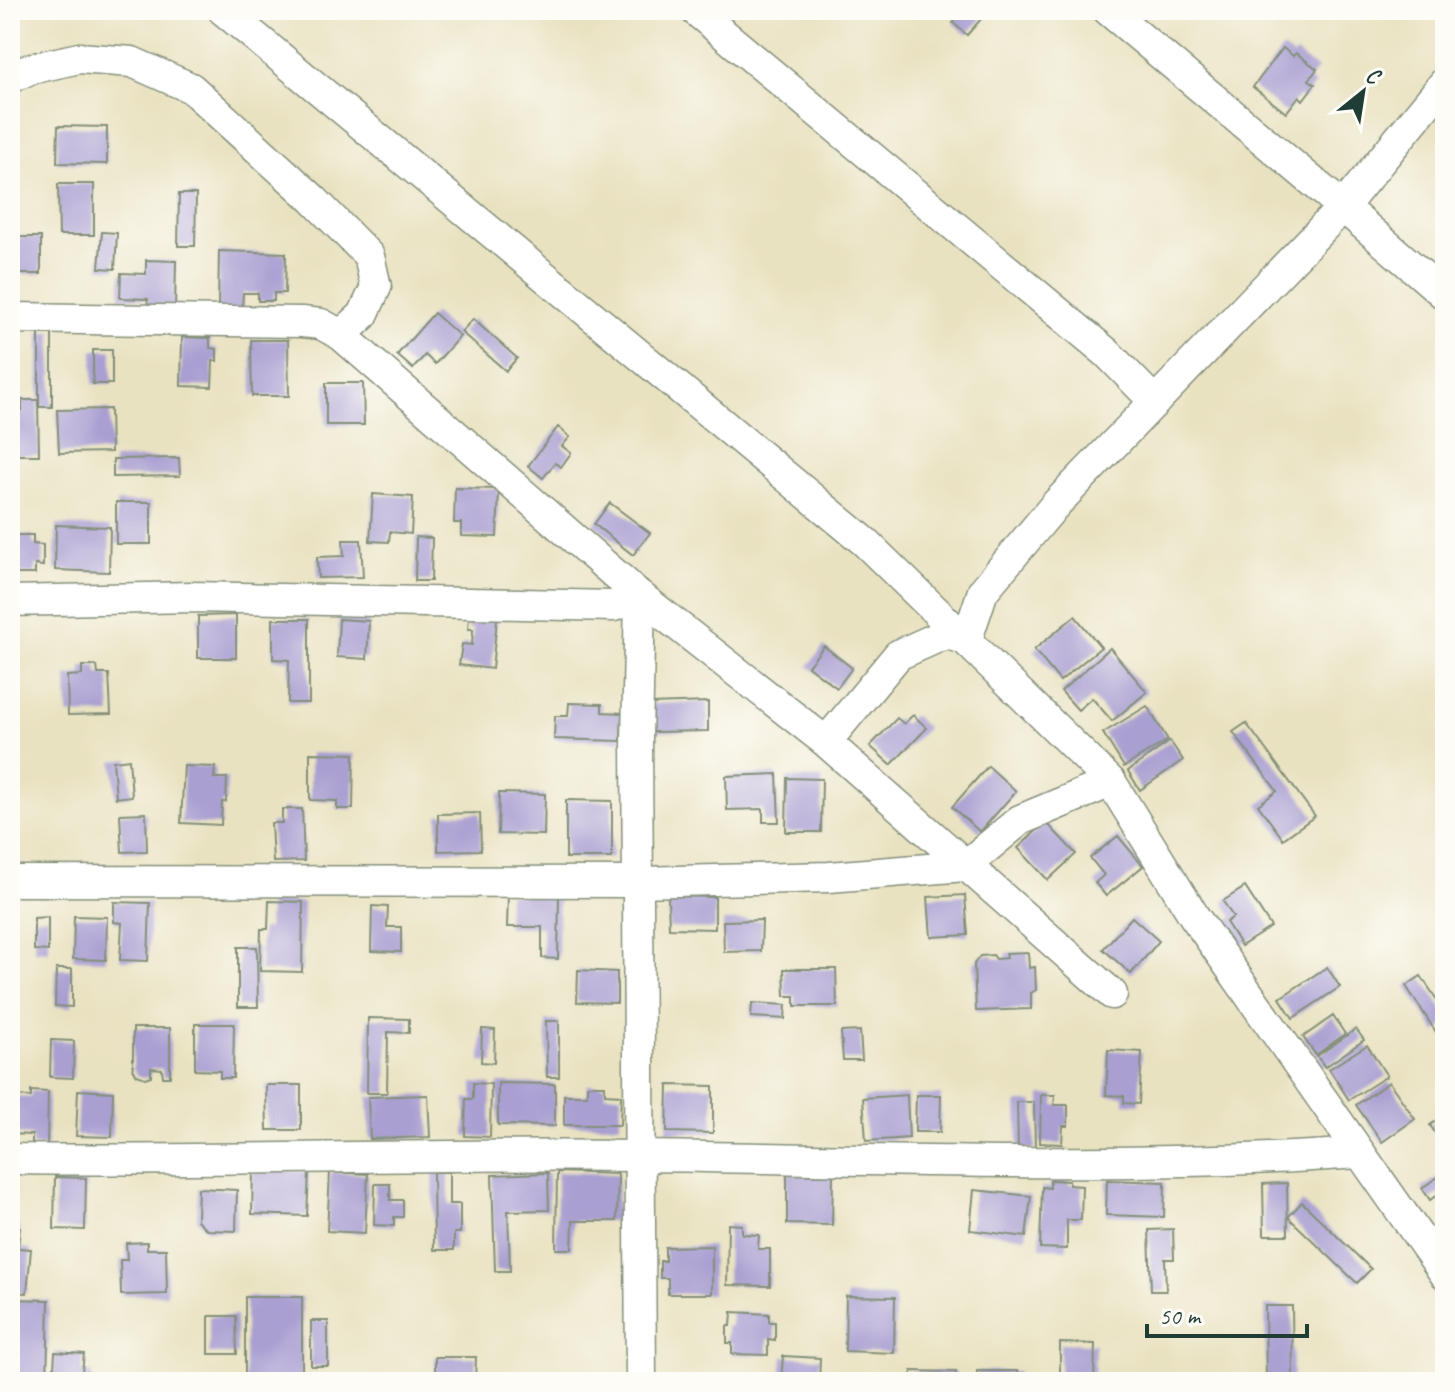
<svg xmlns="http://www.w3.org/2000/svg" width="1455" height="1392" font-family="Caveat,sans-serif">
<rect width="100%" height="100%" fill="#fdfcf7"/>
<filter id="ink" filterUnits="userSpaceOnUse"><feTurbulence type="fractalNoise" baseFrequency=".0125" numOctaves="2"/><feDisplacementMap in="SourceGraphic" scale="16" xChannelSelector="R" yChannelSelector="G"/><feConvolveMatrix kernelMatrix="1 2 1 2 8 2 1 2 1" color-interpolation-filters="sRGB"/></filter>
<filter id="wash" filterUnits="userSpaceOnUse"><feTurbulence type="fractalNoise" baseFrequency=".006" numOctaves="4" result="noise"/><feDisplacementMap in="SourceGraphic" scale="32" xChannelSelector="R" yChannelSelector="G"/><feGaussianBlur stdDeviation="1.8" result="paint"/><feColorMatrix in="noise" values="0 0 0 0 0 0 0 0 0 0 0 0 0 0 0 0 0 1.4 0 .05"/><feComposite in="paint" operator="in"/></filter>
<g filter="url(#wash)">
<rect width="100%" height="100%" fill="#e9e2c1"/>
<g id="blocks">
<g fill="#a99fd1">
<path d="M964 10H989L967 35 953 23Z"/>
<path d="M1283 48 1293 56 1296 53 1317 69 1309 80 1315 84 1303 100 1299 96 1286 113 1253 87Z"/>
<path d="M58 126 107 127V164L57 163Z"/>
<path d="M58 184H94V235H59Z"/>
<path d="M179 194H196L195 246H178Z"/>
<path d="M102 232 117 233 115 269 99 268Z"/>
<rect x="10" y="237" width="31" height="37"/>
<path d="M219 251 286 253 285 293H274V301H258V293H243L242 311 218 310Z"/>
<path d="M146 260 176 261 175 308 147 307 148 299 120 298 121 273 146 274Z"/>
<path d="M434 313 460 336 435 364 425 355 413 369 397 355Z"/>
<path d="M473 319 517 358 506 371 461 332Z"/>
<rect x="39" y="332" width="13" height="75"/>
<path d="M182 337 210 338V348L217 349V361H213L212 387 181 386Z"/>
<path d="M251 340H288L289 396H252Z"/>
<rect x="93" y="350" width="19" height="34"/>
<path d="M326 383H363L364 425H326Z"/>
<path d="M22 400H38L39 455H10V410H22Z"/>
<path d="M110 409 111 452 59 453 57 410Z"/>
<path d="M558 427 570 437 562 446 571 453 561 467 555 463 543 478 528 466Z"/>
<path d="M179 458 180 476 113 477V459Z"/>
<path d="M455 488 499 489 497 537 461 536V523H454Z"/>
<path d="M373 494 413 497 411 534 390 532 389 542 370 541Z"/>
<rect x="116" y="502" width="35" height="42"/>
<path d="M610 503 650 533 633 555 594 524Z"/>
<path d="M56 525 110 527 109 572 55 570Z"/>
<path d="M10 535H33V544L43 545V566L35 565V574H10Z"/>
<path d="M416 537 432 538 431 581H415Z"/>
<path d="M343 540H361L363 577 318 578 317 557 344 556Z"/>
<path d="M236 615V658H198V616Z"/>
<path d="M469 616 497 619 492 669 459 665 462 644 472 645 473 629H468Z"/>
<path d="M1075 616 1101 647 1060 681 1034 650Z"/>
<path d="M273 619H309V703H288L289 660 273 659Z"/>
<path d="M339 619 369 621 367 659 337 657Z"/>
<path d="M824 646 852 668 837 688 808 666Z"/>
<path d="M1110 648 1147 692 1112 721 1092 698 1078 710 1061 691Z"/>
<path d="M82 666H97L98 674H109L111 714 68 715 67 676 82 675Z"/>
<path d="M708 702V731L651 732 650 704Z"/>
<path d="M569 703 602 704V712L622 713 621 741 554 739 555 716H568Z"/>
<path d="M1147 706 1168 740 1124 767 1103 733Z"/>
<path d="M913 715 927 728 891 765 870 746 897 718 904 724Z"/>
<path d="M1246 723 1315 816 1283 839 1258 805 1277 791 1233 732Z"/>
<path d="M1170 741 1183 760 1140 790 1128 771Z"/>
<path d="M310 753 354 754 353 809H337V801L310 800Z"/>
<path d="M129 759 132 796 116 798 113 761Z"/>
<path d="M184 766 215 767 214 778H227L226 802H222L221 825 181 823Z"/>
<path d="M988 766 1016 791 980 832 952 807Z"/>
<path d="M777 774 779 822H763V809L727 810 726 776Z"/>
<path d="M787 778 822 779 821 832H786Z"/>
<path d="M499 793 545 794 544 835 498 834Z"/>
<path d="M566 800 612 801V858H566Z"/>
<path d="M282 809H302L304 861 273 862 271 823H282Z"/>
<path d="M146 813 147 851 122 852 120 814Z"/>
<path d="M480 813 481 850 438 851V814Z"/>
<path d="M1046 822 1076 854 1048 880 1018 848Z"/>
<path d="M1118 836 1143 866 1106 896 1095 883 1104 875 1090 858Z"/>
<path d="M1245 887 1271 927 1241 946 1226 922 1233 917 1223 901Z"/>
<path d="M508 894 559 895 558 959 542 958V927H507Z"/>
<path d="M965 895 968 935 931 937 928 897Z"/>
<path d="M668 896 715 897V929L669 928Z"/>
<path d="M269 901 303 902 302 972 260 971 261 929H268Z"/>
<path d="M114 902 150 903 148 961 120 960 122 923 114 922Z"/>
<path d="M372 906 388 907 387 927H401V952L371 951Z"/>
<path d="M74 916 107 917 106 960 73 959Z"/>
<path d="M48 917V951L34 950V918Z"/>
<path d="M1132 917 1159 941 1131 974 1103 949Z"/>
<path d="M762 920 761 951 724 952 723 921Z"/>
<path d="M238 947H257L258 1007H238Z"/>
<path d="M1028 952 1029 968 1035 967 1036 990 1031 993V1009L976 1011 974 964 980 956 993 955 996 959 1007 958 1006 953Z"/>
<path d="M1327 967 1340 987 1293 1018 1280 998Z"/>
<path d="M56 969H72V1007L55 1006Z"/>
<path d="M784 969H836L837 1006H795V996H785Z"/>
<path d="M578 970 617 972V1003L577 1002Z"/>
<path d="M1421 976 1445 1012V1026L1436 1032 1406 986Z"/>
<path d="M752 1003 786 1005 785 1019 751 1017Z"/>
<path d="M1333 1016 1345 1034 1316 1055 1303 1037Z"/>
<path d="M368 1018 409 1019V1033L388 1032 387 1093H367Z"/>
<path d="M546 1021H559V1077H547Z"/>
<path d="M195 1024H234L233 1078H220V1071L195 1070Z"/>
<path d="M133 1028H170V1077H163L162 1069 151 1068V1076L145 1078 137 1075 133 1069Z"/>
<path d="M482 1029 495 1030 494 1063 481 1062Z"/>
<path d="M1356 1029 1364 1040 1325 1067 1317 1056Z"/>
<path d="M860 1031 862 1060H843L841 1032Z"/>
<path d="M51 1040 74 1041 73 1078 50 1077Z"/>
<path d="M1367 1045 1387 1076 1349 1100 1329 1069Z"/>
<path d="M1108 1050 1142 1052 1139 1104 1124 1103V1096L1106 1095Z"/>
<path d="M1389 1082 1415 1119 1382 1142 1356 1105Z"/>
<path d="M473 1083 491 1084 490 1137 465 1136 466 1099H473Z"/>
<path d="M498 1083 555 1084V1126L498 1125Z"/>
<path d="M266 1085H301V1130H267Z"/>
<path d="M587 1085H605V1094L621 1095 620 1125H564V1095H587Z"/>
<path d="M668 1085 713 1086V1133L667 1132Z"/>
<path d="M78 1090 113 1092 112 1137 76 1136Z"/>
<path d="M31 1091 48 1092 47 1146H32V1135L10 1134V1096L31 1097Z"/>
<path d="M428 1095 430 1137 370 1139 368 1097Z"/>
<path d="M907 1095 909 1138 866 1141 863 1098Z"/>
<path d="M916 1095H941L940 1132H915Z"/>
<path d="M1041 1095H1055L1054 1105H1068V1126H1063L1062 1144 1040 1143Z"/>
<path d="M1017 1102H1034L1035 1149 1018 1150Z"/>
<path d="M1445 1115V1148L1430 1125Z"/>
<path d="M253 1170 309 1172 307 1216 252 1214Z"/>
<path d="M330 1172 368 1174 365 1233 327 1231Z"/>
<path d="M433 1172H449V1204H460V1233H454V1250H434Z"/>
<path d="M557 1172 618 1174 617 1221H573L572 1249H556Z"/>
<path d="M1445 1172V1189L1430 1200 1422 1188Z"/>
<path d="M548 1173 549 1210 508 1211 510 1271H495L492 1175Z"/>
<path d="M787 1174 833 1175 832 1225 787 1224Z"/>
<path d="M55 1177 86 1178 85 1230 54 1229Z"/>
<path d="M1050 1180 1069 1181V1185L1082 1186 1081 1220H1067V1249L1040 1248 1042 1187 1050 1188Z"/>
<path d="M1107 1180 1165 1182 1164 1217 1106 1215Z"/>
<path d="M1287 1183 1288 1235H1264L1263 1184Z"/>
<path d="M375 1184H390V1200H403V1217H394V1226L374 1225Z"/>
<path d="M198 1188 237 1190 236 1231 207 1230 197 1220Z"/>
<path d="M974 1190 1031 1196 1026 1237 970 1230Z"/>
<path d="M1302 1202 1371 1269 1357 1283 1288 1217Z"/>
<path d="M728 1224 742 1225V1234L759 1235 758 1249H770V1286L727 1285Z"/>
<path d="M10 1227H20L18 1248 31 1249 27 1293 10 1292Z"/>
<path d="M1173 1229 1174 1259H1165L1166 1291H1151L1149 1230Z"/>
<path d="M147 1242V1249H166L167 1294 121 1295 120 1260H127L126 1243Z"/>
<path d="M712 1246V1294H668V1278H660V1261H665V1247Z"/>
<path d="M846 1296 895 1297 894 1353 845 1351Z"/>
<rect x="245" y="1297" width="57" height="85"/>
<path d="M10 1299 49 1300 47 1382H10Z"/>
<path d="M1265 1306H1292L1293 1380H1266Z"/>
<path d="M732 1312 769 1314V1322H775V1340L768 1339V1355L732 1354V1343H727V1326H731Z"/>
<path d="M209 1316H236L237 1354H209Z"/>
<rect x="311" y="1321" width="17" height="45"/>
<path d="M1060 1343 1095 1344 1094 1382H1060Z"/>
<path d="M55 1352 84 1354 82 1372 92 1373V1382H53Z"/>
<path d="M783 1356 820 1358 819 1382H781Z"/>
<path d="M435 1357H476L475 1382H435Z"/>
<path d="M912 1371 956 1372V1382H912Z"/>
<rect x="977" y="1371" width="41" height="11"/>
<path d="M500 1378 534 1379V1382H500Z"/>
<rect x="1160" y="1379" width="23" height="3"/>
</g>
</g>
</g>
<g filter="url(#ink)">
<use href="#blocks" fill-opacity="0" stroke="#84907a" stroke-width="2"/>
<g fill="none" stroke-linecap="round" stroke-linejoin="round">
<g stroke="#84907a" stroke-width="33">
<g id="minor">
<path d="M223 10 865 542 1111 782 1194 916 1445 1274"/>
<path d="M695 10 1107 353 1155 402"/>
<path d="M1108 10 1343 207 1445 295"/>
<path d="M10 78 30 69 79 58 132 62 191 88 313 199 369 256 376 287 363 315 341 335"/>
<path d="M10 318 302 322 321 324 341 335 640 596 826 742 1112 994"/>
<path d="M640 596 637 739 641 1382"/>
<path d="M10 601 192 597 614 606 640 596"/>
<path d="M967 639 983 591 1056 504 1343 207 1445 82"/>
<path d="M826 742 898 655 945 634 967 639"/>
<path d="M10 881 639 882 829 877 965 866 1020 820 1111 782"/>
<path d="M10 1159C220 1162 431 1153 641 1156 881 1159 1121 1170 1360 1153"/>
</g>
</g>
<use href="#minor" stroke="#fff" stroke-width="30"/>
</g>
</g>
<rect width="1455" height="1392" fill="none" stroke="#fdfcf7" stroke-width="40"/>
<g transform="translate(1363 92) rotate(30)" stroke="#fdfcf7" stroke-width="6" paint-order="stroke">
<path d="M0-6L14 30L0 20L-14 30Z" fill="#1f3d34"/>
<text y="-12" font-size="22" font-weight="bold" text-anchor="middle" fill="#1f3d34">С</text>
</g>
<path d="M1147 1324v12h160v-12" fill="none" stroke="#1f3d34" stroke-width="4"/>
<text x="1159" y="1324" font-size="24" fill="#1f3d34" stroke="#fdfcf7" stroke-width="6" paint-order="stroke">50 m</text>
</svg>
